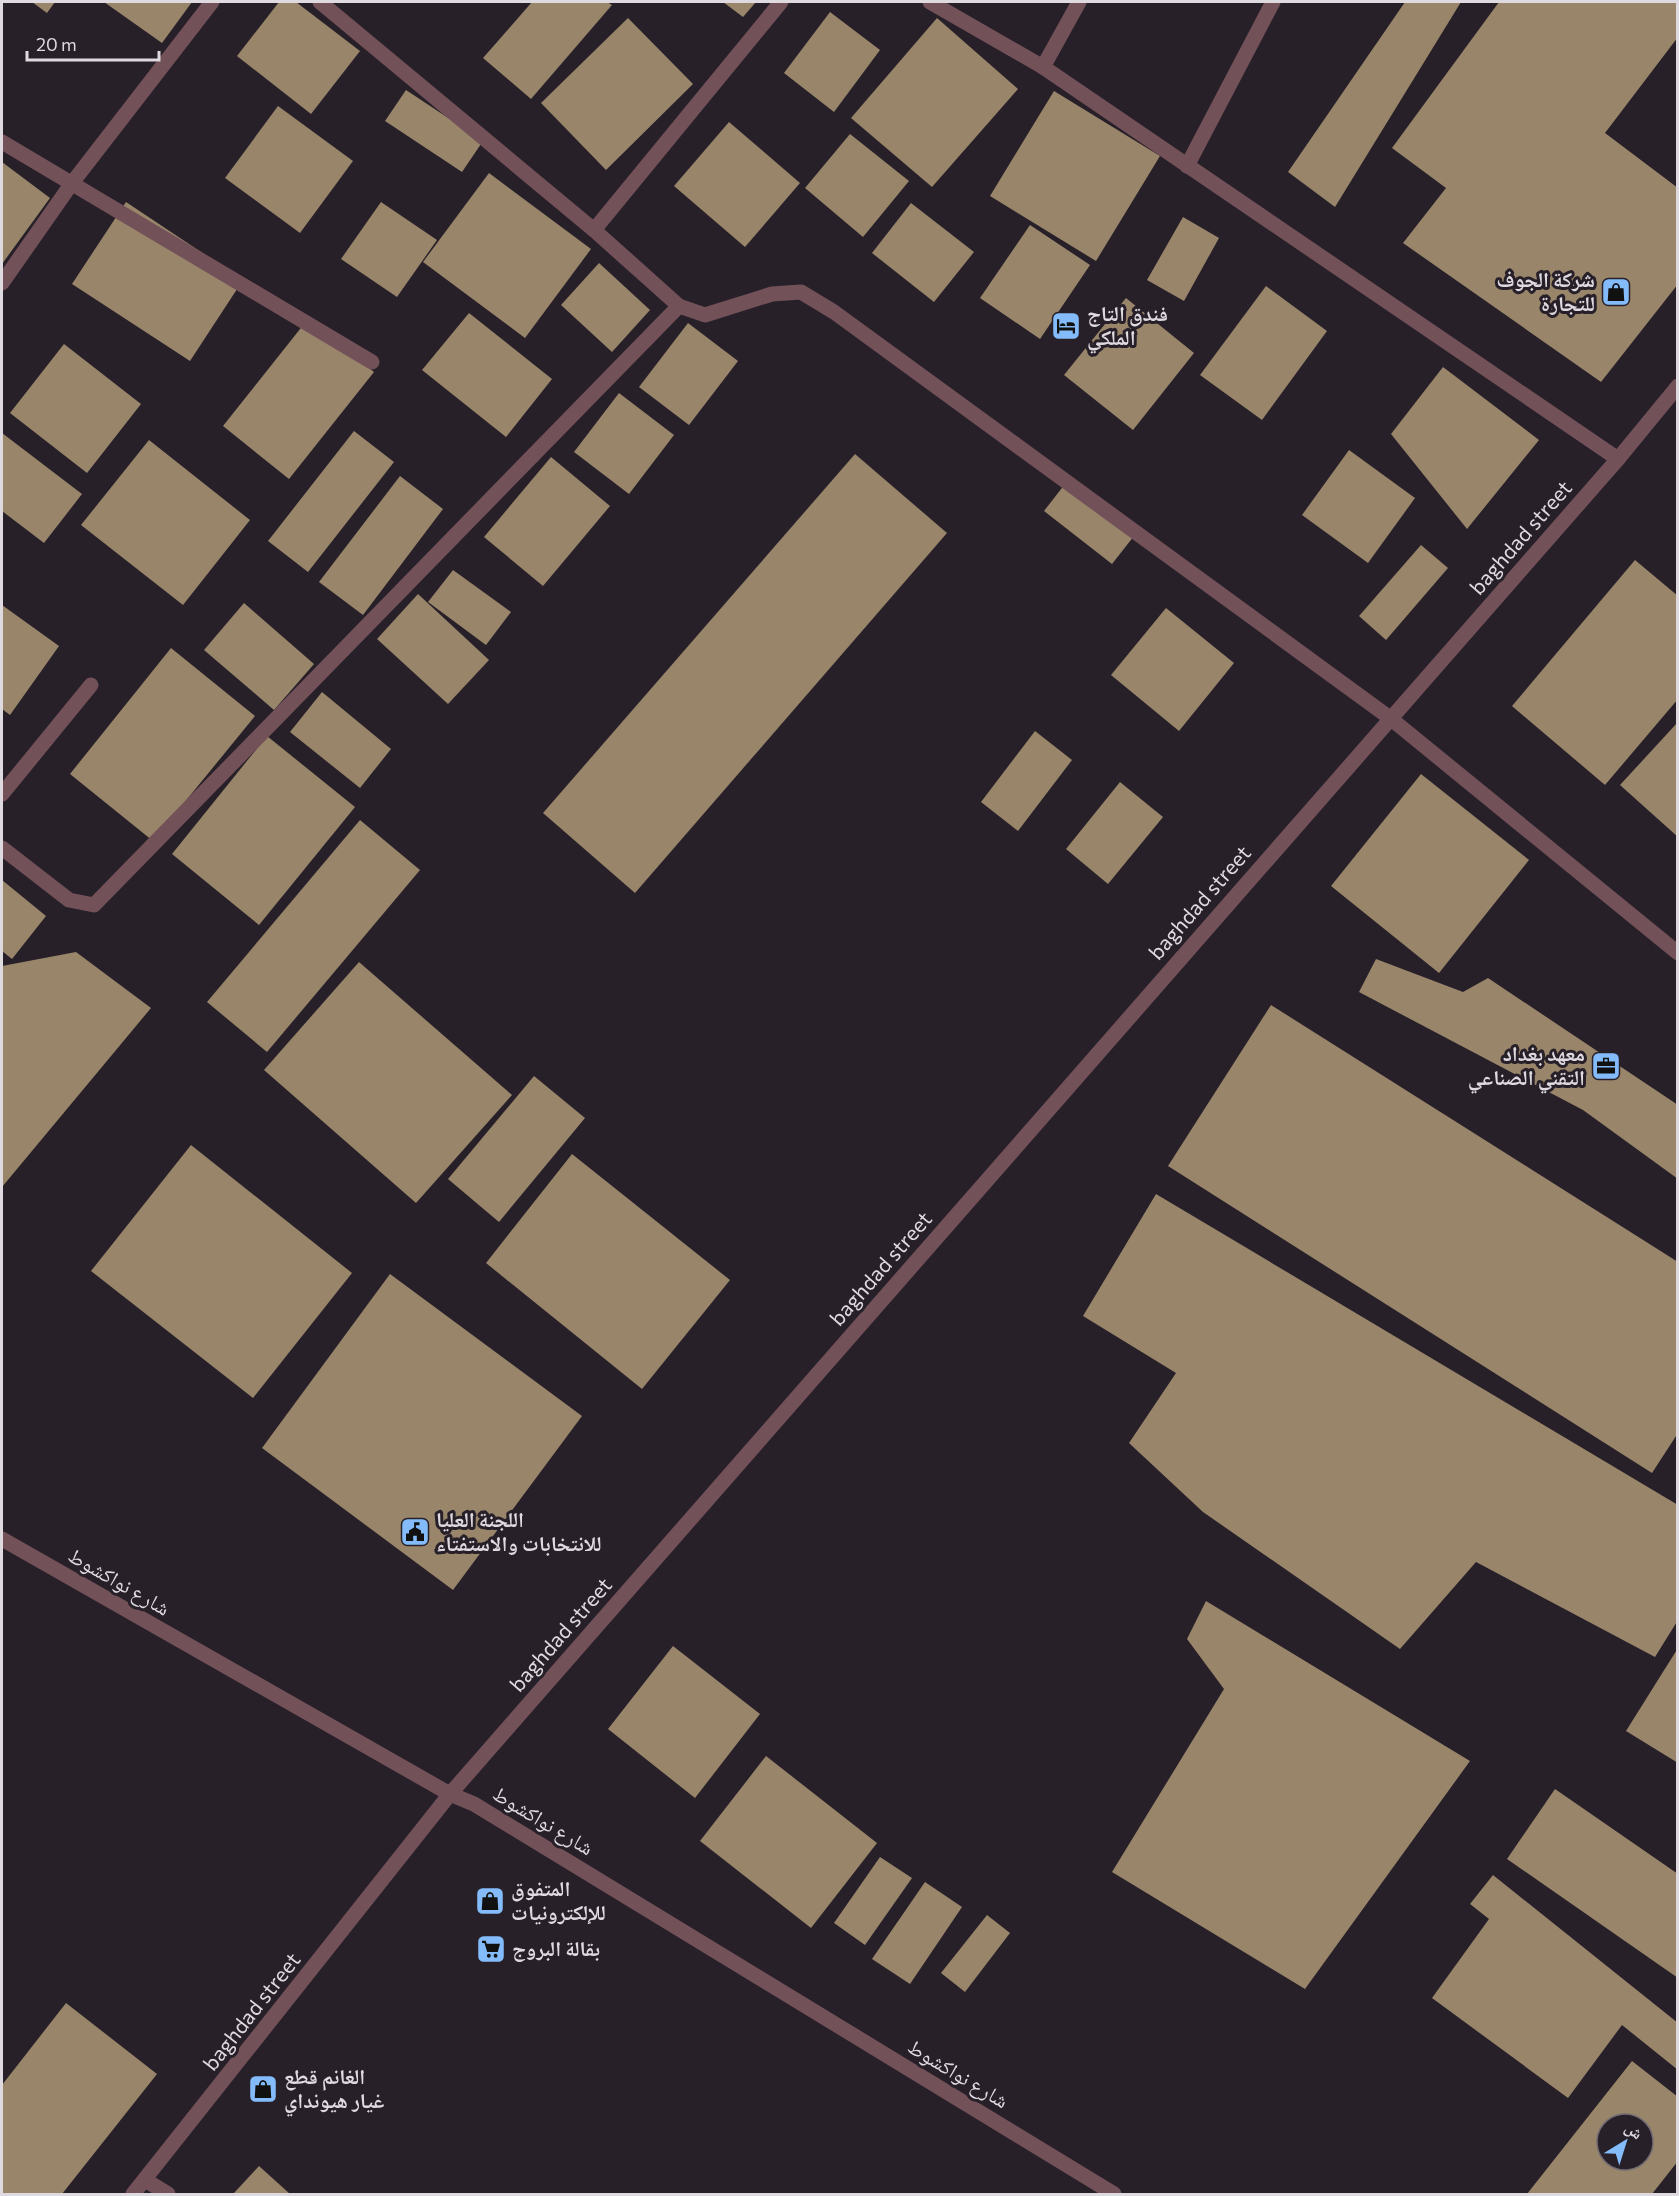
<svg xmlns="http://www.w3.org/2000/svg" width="1679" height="2196" font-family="Commissioner,'Noto Naskh Arabic',sans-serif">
<rect width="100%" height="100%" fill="#282029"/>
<g fill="#98856a" fill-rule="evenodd">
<path d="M32 2H55L47 13Z"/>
<path d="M104 2H192L162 43Z"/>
<path d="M279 2H296L360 51 311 114 237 56Z"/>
<path d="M532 2H607L612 5 531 99 483 58Z"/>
<path d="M723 2H756L743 17Z"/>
<path d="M1405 2H1461L1335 207 1288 172Z"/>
<path d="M1499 2H1678V37L1605 133 1678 188V284L1601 382 1403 243 1446 188 1392 148Z"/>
<path d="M830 12 880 50 834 112 784 73Z"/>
<path d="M628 18 693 84 606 170 541 103Z"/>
<path d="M937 18 1018 89 932 187 851 118Z"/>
<path d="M406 90 483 141 462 172 385 121Z"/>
<path d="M1054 91 1160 156 1096 261 990 196Z"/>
<path d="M278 106 353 161 300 233 225 178Z"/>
<path d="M729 122 800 183 745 247 674 186Z"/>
<path d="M850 134 909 181 863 237 805 188Z"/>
<path d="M2 162 50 198 2 264Z"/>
<path d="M489 173 591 249 525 338 423 262Z"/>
<path d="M126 202 243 280 190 361 72 284Z"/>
<path d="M381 202 437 240 397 297 341 259Z"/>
<path d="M911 203 974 252 934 302 872 253Z"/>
<path d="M1183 217 1219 238 1184 301 1147 280Z"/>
<path d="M1030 225 1090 265 1040 339 980 298Z"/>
<path d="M599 263 650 310 612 352 561 305Z"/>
<path d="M1266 286 1327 331 1262 420 1200 375Z"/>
<path d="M1126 298 1194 353 1133 430 1064 375Z"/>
<path d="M469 313 552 379 506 437 422 370Z"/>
<path d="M308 319 374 372 289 479 223 426Z"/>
<path d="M688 323 738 361 689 425 639 387Z"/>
<path d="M64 344 141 404 87 473 10 413Z"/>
<path d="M1443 367 1539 440 1467 529 1391 434Z"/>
<path d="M619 393 674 435 629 494 574 452Z"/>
<path d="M354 431 394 462 308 572 268 541Z"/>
<path d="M2 433 82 494 44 543 2 511Z"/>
<path d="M149 440 250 520 183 605 81 525Z"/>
<path d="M1349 450 1415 498 1368 563 1302 515Z"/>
<path d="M855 454 947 533 635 893 543 813Z"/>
<path d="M551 457 610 506 543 586 484 537Z"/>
<path d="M400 476 443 509 363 615 319 582Z"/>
<path d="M1065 484 1134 536 1112 564 1044 511Z"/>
<path d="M1421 545 1448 568 1386 640 1359 616Z"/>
<path d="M1635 560 1678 596V699L1605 785 1512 706Z"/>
<path d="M453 570 511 612 486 645 428 602Z"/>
<path d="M418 594 489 660 448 704 377 639Z"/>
<path d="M244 603 314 664 274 710 204 650Z"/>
<path d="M2 605 59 646 10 715 2 709Z"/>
<path d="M1166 608 1234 663 1179 731 1111 675Z"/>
<path d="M171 648 255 716 153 841 70 774Z"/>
<path d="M322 692 391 749 360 788 290 732Z"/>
<path d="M1678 722V837L1620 785Z"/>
<path d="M1035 731 1072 760 1018 831 981 802Z"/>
<path d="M267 736 355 807 259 925 172 854Z"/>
<path d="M1421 774 1529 860 1439 973 1331 886Z"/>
<path d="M1120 782 1163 817 1108 884 1066 849Z"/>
<path d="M360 820 420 870 267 1052 207 1002Z"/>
<path d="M2 880 46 916 12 959 2 951Z"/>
<path d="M76 952 151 1008 2 1187V966Z"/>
<path d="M1376 959 1463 992 1488 978 1678 1105V1179L1583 1110 1359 992Z"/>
<path d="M359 962 512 1095 416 1203 264 1070Z"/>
<path d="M1271 1005 1678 1262V1433L1652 1473 1168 1166Z"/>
<path d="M534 1076 585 1118 499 1222 448 1179Z"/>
<path d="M191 1145 352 1273 253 1398 91 1271Z"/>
<path d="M572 1154 730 1280 642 1389 486 1263Z"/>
<path d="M1156 1194 1678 1505V1620L1655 1657 1476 1562 1400 1649 1203 1512 1129 1443 1176 1373 1083 1316Z"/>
<path d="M390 1274 582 1416 453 1590 262 1448Z"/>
<path d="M1206 1601 1470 1761 1305 1989 1112 1872 1224 1689 1187 1639Z"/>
<path d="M673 1646 760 1714 695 1798 608 1729Z"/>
<path d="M1678 1648V1763L1626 1731Z"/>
<path d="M766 1756 877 1843 811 1928 700 1841Z"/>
<path d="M1555 1789 1678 1874V1978L1507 1859Z"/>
<path d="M880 1857 912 1878 865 1945 834 1923Z"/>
<path d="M1493 1875 1678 2023V2070L1622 2025 1568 2098 1432 1998 1489 1919 1470 1904Z"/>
<path d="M925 1882 962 1907 910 1984 872 1959Z"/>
<path d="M987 1915 1010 1933 965 1992 941 1973Z"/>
<path d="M66 2003 157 2074 62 2194H2V2085Z"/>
<path d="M1632 2061 1678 2097V2161L1652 2194H1527ZM1607 2124H1643V2160H1607Z"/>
<path d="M259 2166 290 2194H235L234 2193Z"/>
</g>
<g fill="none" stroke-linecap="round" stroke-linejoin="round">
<g stroke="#735159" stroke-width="15">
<path d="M1043 67 1079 2"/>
<path d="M1187 166 1273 2"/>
</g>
<g stroke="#735159" stroke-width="15">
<path d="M320 2 594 230 679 306 705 315 772 294 801 292 834 312 1390 718 1678 953"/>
<path d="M930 2 1043 67 1618 459"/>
<path d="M2 142 372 362"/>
<path d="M594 230 781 2"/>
<path d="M2 283 72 183 212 2"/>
<path d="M2 794 91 685"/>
<path d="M2 848 69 900 94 905 679 306"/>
<path d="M145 2180 168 2194"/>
<path d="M133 2194 450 1794 1618 459 1678 386"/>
</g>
<path stroke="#735159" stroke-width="15" d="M2 1539 450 1794 474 1804 1114 2194"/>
</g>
<defs>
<g id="shop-square" transform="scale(1.5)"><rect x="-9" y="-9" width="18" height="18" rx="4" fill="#84bcfb" stroke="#282029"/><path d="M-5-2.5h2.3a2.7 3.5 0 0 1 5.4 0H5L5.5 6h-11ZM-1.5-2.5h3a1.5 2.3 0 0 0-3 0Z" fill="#111"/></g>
<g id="hotel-square" transform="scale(1.5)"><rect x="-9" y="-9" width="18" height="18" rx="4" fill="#84bcfb" stroke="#282029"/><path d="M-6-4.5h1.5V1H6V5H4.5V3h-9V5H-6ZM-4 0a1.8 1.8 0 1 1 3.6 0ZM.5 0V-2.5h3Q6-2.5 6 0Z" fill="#111"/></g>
<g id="office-square" transform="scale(1.5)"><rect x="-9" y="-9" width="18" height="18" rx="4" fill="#84bcfb" stroke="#282029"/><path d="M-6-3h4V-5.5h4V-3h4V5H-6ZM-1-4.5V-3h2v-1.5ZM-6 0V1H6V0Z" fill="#111"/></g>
<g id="civic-square" transform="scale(1.5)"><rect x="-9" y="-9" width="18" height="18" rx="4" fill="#84bcfb" stroke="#282029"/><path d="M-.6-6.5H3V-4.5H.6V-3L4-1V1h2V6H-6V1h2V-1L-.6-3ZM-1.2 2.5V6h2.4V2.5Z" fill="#111"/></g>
<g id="supermarket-square" transform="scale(1.5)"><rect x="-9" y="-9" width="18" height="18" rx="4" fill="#84bcfb" stroke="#282029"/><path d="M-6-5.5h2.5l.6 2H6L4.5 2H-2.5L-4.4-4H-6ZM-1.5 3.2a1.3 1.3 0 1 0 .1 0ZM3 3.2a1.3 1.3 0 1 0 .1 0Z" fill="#111"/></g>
</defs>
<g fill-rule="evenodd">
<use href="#shop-square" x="1616" y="292"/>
<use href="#hotel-square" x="1066" y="326"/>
<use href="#office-square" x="1606" y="1066"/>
<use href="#civic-square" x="415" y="1532"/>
<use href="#shop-square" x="490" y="1901"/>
<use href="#supermarket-square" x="491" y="1949"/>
<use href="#shop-square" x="263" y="2089"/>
</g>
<g text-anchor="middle" stroke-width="6" stroke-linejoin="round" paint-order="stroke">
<g font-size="21" font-weight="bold" fill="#dfd9e0" stroke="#282029" text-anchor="start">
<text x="1595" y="287" text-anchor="end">شركة الجوف<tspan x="1595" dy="24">للتجارة</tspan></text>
<text x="1087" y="321">فندق التاج<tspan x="1087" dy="24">الملكي</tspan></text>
<text x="1585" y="1061" text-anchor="end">معهد بغداد<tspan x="1585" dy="24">التقني الصناعي</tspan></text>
<text x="436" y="1527">اللجنة العليا<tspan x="436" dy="24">للانتخابات والاستفتاء</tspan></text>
<text x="511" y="1896">المتفوق<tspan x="511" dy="24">للإلكترونيات</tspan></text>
<text x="512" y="1956">بقالة البروج</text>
<text x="284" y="2084">الغانم قطع<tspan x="284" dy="24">غيار هيونداي</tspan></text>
</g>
<g font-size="21" fill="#dfd9e0" stroke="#282029">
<text transform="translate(1521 538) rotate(-49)" y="7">baghdad street</text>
<text transform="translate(1200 903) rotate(-49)" y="7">baghdad street</text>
<text transform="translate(881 1269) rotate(-49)" y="7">baghdad street</text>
<text transform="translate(119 1582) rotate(30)" y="7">شارع نواكشوط</text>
<text transform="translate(561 1635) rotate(-49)" y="7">baghdad street</text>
<text transform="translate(543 1821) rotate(31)" y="7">شارع نواكشوط</text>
<text transform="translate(252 2012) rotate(-52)" y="7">baghdad street</text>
<text transform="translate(958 2074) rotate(31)" y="7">شارع نواكشوط</text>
</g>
</g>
<rect width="1679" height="2196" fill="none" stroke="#dfd9e0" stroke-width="6"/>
<g transform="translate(1625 2142) rotate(38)"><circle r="28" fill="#282029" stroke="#716a72" stroke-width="1.5"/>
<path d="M0-4.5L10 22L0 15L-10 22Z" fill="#84bcfb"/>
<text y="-9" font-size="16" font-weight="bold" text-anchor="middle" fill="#dfd9e0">ش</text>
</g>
<path d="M27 51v9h132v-9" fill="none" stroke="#dfd9e0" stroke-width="3"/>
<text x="36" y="51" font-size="18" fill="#dfd9e0" stroke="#282029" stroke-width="4.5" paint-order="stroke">20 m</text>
</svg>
